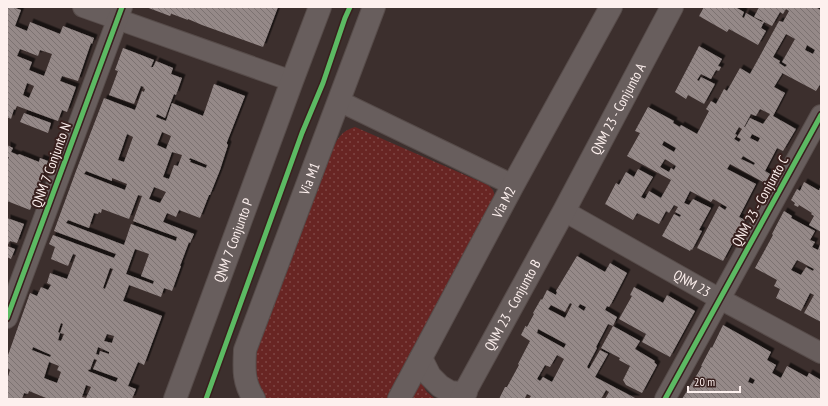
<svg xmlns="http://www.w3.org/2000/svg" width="828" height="406" font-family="'PT Sans Narrow',sans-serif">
<defs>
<pattern id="grass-dots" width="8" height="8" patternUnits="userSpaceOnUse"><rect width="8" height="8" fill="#682523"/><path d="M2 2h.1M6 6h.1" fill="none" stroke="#7e4543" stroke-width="1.8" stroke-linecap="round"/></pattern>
<pattern id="building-back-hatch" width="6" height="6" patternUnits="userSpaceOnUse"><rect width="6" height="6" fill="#958988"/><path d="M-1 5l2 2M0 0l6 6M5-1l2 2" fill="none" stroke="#7b7271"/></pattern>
<filter id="shadow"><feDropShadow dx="3.5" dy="-3.5" stdDeviation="0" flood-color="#0009"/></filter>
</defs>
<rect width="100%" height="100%" fill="#3c2f2d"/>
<g fill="url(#grass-dots)">
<path d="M355 127 488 185 493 190 495 196 389 399H264L256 381 254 361 257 349 331 152C337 139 341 131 355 127Z"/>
<path d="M421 381 426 391 435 399H411Z"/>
</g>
<g fill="url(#building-back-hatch)" fill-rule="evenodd" filter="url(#shadow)">
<path d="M7 7H12L21 10 15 26 27 31 30 22 60 34 63 26 94 38 92 44 91 43 78 81 62 76 60 81 76 87 67 112 62 110 58 121 17 106 15 110 14 109 11 119 7 117ZM20 49 38 56 40 50 52 54 44 76 29 70 32 62 17 56ZM27 83 34 86 29 98 23 95Z"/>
<path d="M146 7H278L263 47 202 25 188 19V20L172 14V13L170 16Z"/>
<path d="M704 7H735L744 12 742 17 744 18 746 13 762 22 763 21 754 17 759 7H815L821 10V83L816 91 782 73V74L774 87 785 93 773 116 796 129 783 151 777 148 765 171 770 174 765 183 730 164 727 169 756 184 739 217 745 220 723 261 697 248 719 206 725 210 727 207 713 199 711 202 690 191 684 203 689 205 693 199 711 208 699 230 702 231 692 250 691 249 690 251 662 236 674 214 680 217 681 215 675 212 678 207 674 205 669 213 666 211 659 224 637 213 633 220 605 204 616 183 619 185 626 172 634 177 638 169 653 177 641 197 645 199 649 191 661 198 671 180 627 156 640 133 635 131 648 107 674 121 673 123 680 127 681 125 697 134 709 111 706 109 711 101 716 104 724 89 727 91 740 68 750 74 779 21 783 22 789 11 786 9 783 14 780 12 772 26 764 22 761 28 766 31 758 45 729 29 727 32 699 16ZM786 34 795 39 782 62 787 65 785 67 779 63 780 61 773 57ZM807 45 815 50 813 54 805 50ZM760 109 770 114 763 124 750 118 745 127H744L751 114 756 116ZM739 127 742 129 737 137 741 139 739 142 734 139 737 135 735 134ZM752 134 760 138 758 142 750 138ZM664 141 676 148 674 152 662 145ZM743 156 755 163 754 165 741 159ZM665 159 676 166 674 170 671 168 669 172 660 167Z"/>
<path d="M699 46 722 59 718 66 721 67 719 71 716 70 711 79 701 74 697 80 699 81 701 77 715 84 704 104 688 95 686 99 675 92Z"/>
<path d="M123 48 154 60 151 67H153L156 61 173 68 171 74 182 78 176 95 174 94 165 118 157 114 156 117 166 121 172 103 203 116 214 84 245 96 227 142V144L228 145 220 170 210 195H209L200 218 179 210 176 217 167 213 163 222 194 234 190 243 189 242 180 266H181L172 291 164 288 161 297 129 285 123 301 162 316 144 365 138 362 128 386 136 389 132 399H46V398L29 391 28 394 24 393 22 399H7V380L10 370 7 368V358L30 293 37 296 41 287 48 290 51 285 47 283 50 273 67 279 76 255 73 254 68 266 51 259 55 247 49 244 53 235 114 258 116 254 54 231 76 171 104 98 135 110 142 91 144 92 145 89 143 88 144 87 141 86 134 104 109 95 118 71 115 70ZM162 132 171 136 166 149 157 145ZM127 134 133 137 124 162 118 160ZM172 152 182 155 178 166 174 165 169 179 163 177ZM190 158 207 165 206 168 190 162 191 160H189ZM86 171 112 181V178L127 184 125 190 84 174ZM154 187 166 192 160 203 149 199ZM138 195 142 196 133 221 177 237 176 241 131 224 124 245 66 223 68 220 89 228 94 213 98 214 99 212 101 213 102 209 129 219ZM135 249 149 254 141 276 154 281 153 284 126 274ZM110 268 113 269 105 289 103 288ZM66 315 60 333 64 334 61 341 58 340 57 344 60 333 58 332 61 323 63 324ZM107 334 114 336 112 343 104 341ZM33 347 51 355 50 357 32 350ZM98 347 109 352V354L100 351 99 355 96 354ZM94 359 97 360 93 369 118 378 116 382 88 371 89 369 90 370ZM49 362 59 366 57 370 61 372 57 383 44 378ZM86 385 91 387 86 398 82 397Z"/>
<path d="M24 113 51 123 48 133 20 122Z"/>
<path d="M7 145 13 148 11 152 18 155 19 154 39 162 40 158 48 161 30 210 7 201V161L9 157H7Z"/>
<path d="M804 182 818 190H819L821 186V232L809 225 814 216 811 214 812 213 799 205 798 207 794 205 795 203 791 200 797 189 800 191Z"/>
<path d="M784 211 792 216 791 218 815 231 810 240 815 242 812 247 818 250 821 242V322L804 313 814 295 810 293 801 311 776 298 780 289 774 286 777 280 755 268 773 235 772 234ZM797 260 814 269 813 271 806 267 801 275 791 270Z"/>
<path d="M7 218 24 224 17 243 10 241 7 246 15 249 11 259 7 257Z"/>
<path d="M577 256 605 272 610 263 627 273 611 304 609 307 607 306 605 310 617 317 613 326 608 324 596 347 597 348 587 367 589 369 600 350 608 354 595 377 637 399H605L609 392 606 390 601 399H529L531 396 527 394 525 398 528 399H499L505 387H507L519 365 518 364 530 341 521 335 525 327V326L527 327 534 314 533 313 541 299 542 300 547 290 556 295 557 292 556 291ZM570 303 572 304 565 318 548 309 551 305 565 312ZM580 304 586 307 584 311 578 307ZM538 329 566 344 564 348 537 333ZM557 355 564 359 552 382 543 377 540 381 537 379 545 365 550 367Z"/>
<path d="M634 287 663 303 667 295 695 311 670 357 642 342 646 334 619 319 632 296 630 295Z"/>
<path d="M723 325 771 352 767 360 776 365 772 373 781 378 787 366 807 377 809 373 821 380V399H682L698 373 702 366H701L711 347 712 348ZM750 377 755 380 753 384 748 382Z"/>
<path d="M613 326 640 341 635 349 655 361 654 362 657 365 642 393 626 385 623 380 630 366 619 360 620 358 601 348Z"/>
</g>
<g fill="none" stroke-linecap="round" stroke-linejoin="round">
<g stroke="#574c4a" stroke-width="22">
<g id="minor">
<path d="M83 7 292 81"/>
<path d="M339 101 513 185"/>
<path id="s1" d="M564 211 720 299 821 353"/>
<path d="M7 318 122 7"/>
<path d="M665 399 821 115"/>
</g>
</g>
<g stroke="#574c4a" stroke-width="24">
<g id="secondary">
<path d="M421 358 430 376 440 386 450 392 458 393 466 392"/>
<path id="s2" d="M175 399 292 81 320 7"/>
<path id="s3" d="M254 399C243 382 244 369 245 350L374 7"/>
<path id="s4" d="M399 399 513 185 611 7"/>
<path id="s5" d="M461 399 564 211 672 7"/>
</g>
</g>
<use href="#minor" stroke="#685e5d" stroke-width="20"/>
<use href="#secondary" stroke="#685e5d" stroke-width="22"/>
<g stroke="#38201e" stroke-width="8">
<g id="cycleway">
<path d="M7 318 122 7"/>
<path d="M206 399 302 133 323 83 345 18 350 7"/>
<path d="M665 399 821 115"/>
</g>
</g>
<use href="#cycleway" stroke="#5cba63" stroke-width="5"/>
</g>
<g text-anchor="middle" stroke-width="4" stroke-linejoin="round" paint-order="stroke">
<g font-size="14" fill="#fdf0ee" stroke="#38201e">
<text dy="5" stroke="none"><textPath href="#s5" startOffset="330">QNM 23 - Conjunto A</textPath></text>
<text transform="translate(51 165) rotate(-70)" y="5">QNM 7 Conjunto N</text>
<text dy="5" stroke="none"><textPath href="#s3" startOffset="234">Via M1</textPath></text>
<text transform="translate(760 201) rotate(-61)" y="5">QNM 23 - Conjunto C</text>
<text dy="5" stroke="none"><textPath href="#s4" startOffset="223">Via M2</textPath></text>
<text dy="5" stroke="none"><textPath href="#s2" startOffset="169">QNM 7 Conjunto P</textPath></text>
<text dy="5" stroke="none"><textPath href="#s1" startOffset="147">QNM 23</textPath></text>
<text dy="5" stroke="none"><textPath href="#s5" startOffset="107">QNM 23 - Conjunto B</textPath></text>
</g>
</g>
<rect width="828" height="406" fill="none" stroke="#fdf0ee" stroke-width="16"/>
<path d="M688 386v6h52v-6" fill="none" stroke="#fdf0ee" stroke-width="2"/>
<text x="694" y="386" font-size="12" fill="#fdf0ee" stroke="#38201e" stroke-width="3" paint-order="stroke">20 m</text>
</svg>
